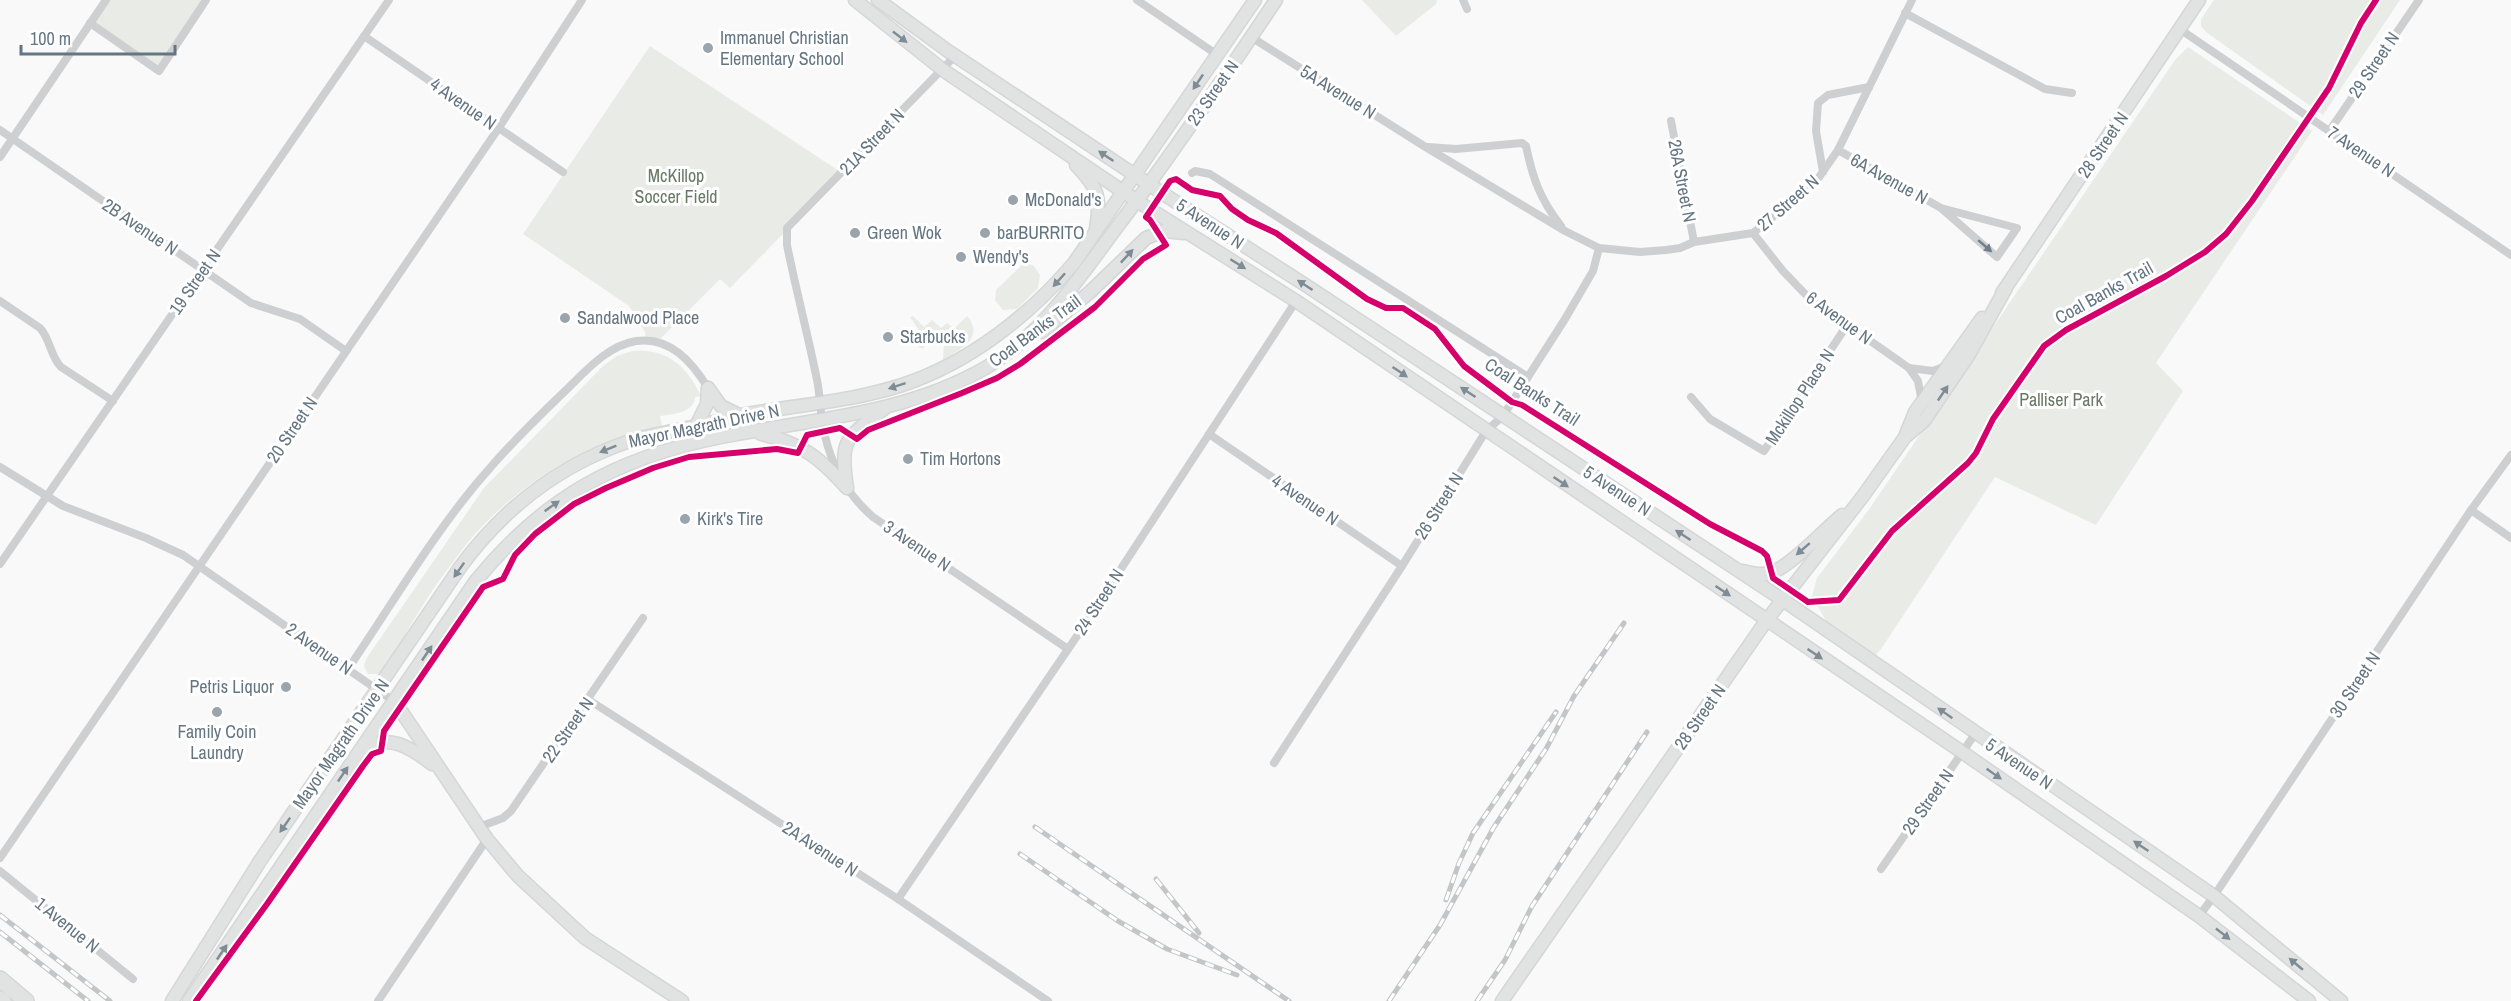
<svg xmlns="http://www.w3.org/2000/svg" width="2511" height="1001" font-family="'Archivo Narrow',sans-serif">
<rect width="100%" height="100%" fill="#f9f9f9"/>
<g fill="#e8ebe6">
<path d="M106 0H206L159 71 90 23Z"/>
<path d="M1362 0H1437L1436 4 1396 36Z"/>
<path d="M2214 0H2400L2323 115 2206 32 2201 26V19Z"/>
<path d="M650 46 842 173 730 288 720 279 656 343 646 341 645 332 629 306 523 234Z"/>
<path d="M2188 47 2312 131 2156 363 2183 391 2096 525 1995 477 1881 649 1875 656 1871 654 1826 621 1812 596 1817 578 1870 508 2175 60Z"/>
<path d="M1025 262 1034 266 1040 275 1038 288 1017 309 1003 310 995 300 996 290Z"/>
<path d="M913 316 924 327 932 320 941 328 947 323 954 329 967 316C986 338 959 350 943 360L944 345 928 331 925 334 927 341 923 349 919 347 921 333 910 317Z"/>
<path d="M632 351C666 348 687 365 701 396L695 397C694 413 673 414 660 416L662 426C590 440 524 480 475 534 461 550 449 568 436 585 416 614 400 646 379 674H368L364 666 366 659 484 488 603 366 617 356Z"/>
</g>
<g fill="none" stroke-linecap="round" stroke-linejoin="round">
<g stroke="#d5d6d7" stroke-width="15">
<g id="secondary">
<path d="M855 0 943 70 1137 201 1296 301 1962 752 2199 916 2309 1001"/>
<path d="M878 0 948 51 1162 193 1307 286 1783 600 2214 896 2341 1001"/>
<path d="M1076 165C1099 189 1101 197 1096 229"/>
<path d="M2002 293 2199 0"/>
<path d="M1042 332 1090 292 1146 238 1164 231 1184 233"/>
<path d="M708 388 721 406 739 415"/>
<path d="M696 426 707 404 708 388"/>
<path d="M761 434C801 443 819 457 847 488"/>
<path d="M1906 434 1915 412 1982 318"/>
<path d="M847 488C839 436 847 439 885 408"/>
<path d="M1743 571C1752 573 1762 576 1771 573 1792 565 1824 530 1842 515"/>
<path d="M395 702 487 839 518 876 585 938 682 1001"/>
<path d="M362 751C387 732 410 747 432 764"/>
<path d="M172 1001 260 861 461 566C504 508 561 464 630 441 652 434 674 431 697 426 711 423 726 418 741 415 794 405 850 402 902 385 969 363 1029 316 1074 263L1255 0"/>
<path d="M189 1001 475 582C543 498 615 458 721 437 811 419 905 415 987 367 1042 334 1077 281 1114 231 1171 156 1224 78 1276 0"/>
<path d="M1502 1001 1766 621 1863 496 1905 437 1924 421 1968 356 2006 288"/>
</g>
</g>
<g stroke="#d5d6d6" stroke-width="18">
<g id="highway">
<path d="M0 979 26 1001"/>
<path d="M0 999 3 1001"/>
</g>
</g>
<g stroke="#cecfd0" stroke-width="8">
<path d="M1137 0 1216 54"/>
<path d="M1463 0 1467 9"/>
<path d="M1905 13 2045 89 2072 93"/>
<path d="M90 23 159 71 206 0"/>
<path d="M2181 30 2511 255"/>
<path d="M364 36 563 172"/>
<path d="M1251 37 1424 146 1565 231 1599 248 1640 252 1666 250 1680 248 1694 242 1753 233"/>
<path d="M955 56 787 228V245C796 290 808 335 817 380 820 394 820 408 822 421 828 459 844 492 873 517L1068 649"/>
<path d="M1671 121 1694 242"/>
<path d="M0 130 251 303 300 319 346 351"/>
<path d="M2330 130 2419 0"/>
<path d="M1428 147 1456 149 1522 143 1526 146C1533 179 1540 199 1561 226"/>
<path d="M1838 150 1941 208 2017 228 1997 257 1941 208"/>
<path d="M0 157 106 0"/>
<path d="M1823 172 1816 131 1818 103 1828 95 1869 87"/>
<path d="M1192 173 1195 171 1210 174 1528 377"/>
<path d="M1753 233 1815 183 1838 150 1912 0"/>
<path d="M1753 233 1783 271 1809 298 1909 368 1918 381 1922 402"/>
<path d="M0 301 40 328C51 340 50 356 61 367L113 401"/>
<path d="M1909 368 1933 371 1946 366"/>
<path d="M1691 397 1710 419 1764 451 1847 325"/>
<path d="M1209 434 1402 566"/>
<path d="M0 467 63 506 146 538 183 555 395 702"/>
<path d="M2471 510 2511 538"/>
<path d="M0 564 389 0"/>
<path d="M348 669C393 603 437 527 490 468 513 441 538 417 563 393 584 373 606 346 636 341 670 336 692 362 708 388"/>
<path d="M589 700 898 899 1048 1001"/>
<path d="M1274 763 1402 566 1486 431 1503 416 1565 319 1593 271 1599 248"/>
<path d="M479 827 503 818 511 811 643 618"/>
<path d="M0 858 498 129 582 0"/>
<path d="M1881 869 1975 734"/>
<path d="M0 871 133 979"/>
<path d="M898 899 1079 633 1296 301"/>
<path d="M2199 916 2214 896 2471 510 2511 455"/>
<path d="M378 1001 487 839"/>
</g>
<use href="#secondary" stroke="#e1e2e2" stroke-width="12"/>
<use href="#highway" stroke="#e1e2e2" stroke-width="15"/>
<g stroke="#c3c5c6" stroke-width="5">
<g id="rail">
<path d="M1035 827 1289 1001"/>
<path d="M1020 854 1118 921 1167 949 1237 975"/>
<path d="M1156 879 1199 933"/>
<path d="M1446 900 1459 863 1473 833 1556 712"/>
<path d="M0 915 110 1001"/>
<path d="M0 932 88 1001"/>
<path d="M1389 1001 1440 925 1494 827 1546 749 1574 696 1624 623"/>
<path d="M1477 1001 1505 960 1532 906 1647 732"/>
</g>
</g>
<use href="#rail" stroke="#fff" stroke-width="3" stroke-dasharray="9" stroke-linecap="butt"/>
<g stroke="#fff" stroke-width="10">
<path id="cycleway" d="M196 1001 267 904 363 766 372 754 381 751 384 731 483 587 503 579 515 555 535 534 574 504 606 488 653 468 689 457 777 449 798 453 807 435 840 428 857 439 868 430 962 393 997 378 1020 364 1095 307 1143 259 1166 245 1150 220 1146 217 1170 181 1176 179 1192 190 1220 196 1232 209 1248 220 1276 233 1367 299 1386 308H1403L1435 329 1464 366 1512 402 1522 405 1710 524 1762 551 1767 556 1773 578 1808 602 1839 600 1892 531 1968 463 1976 453 1993 419 2044 346 2066 330 2166 276 2205 252 2226 234 2252 201 2329 88 2361 23 2376 0"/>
</g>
<use href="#cycleway" stroke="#d6006c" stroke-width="6"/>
</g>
<defs><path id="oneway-solid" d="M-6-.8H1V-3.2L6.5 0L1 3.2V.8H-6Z" transform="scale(1.5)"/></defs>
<g fill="#7e8c96">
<use href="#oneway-solid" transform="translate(900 37) rotate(38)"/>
<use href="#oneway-solid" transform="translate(1198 82) rotate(124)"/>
<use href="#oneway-solid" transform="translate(1106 156) rotate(-146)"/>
<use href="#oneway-solid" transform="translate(1127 256) rotate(-47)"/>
<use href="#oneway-solid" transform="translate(1238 264) rotate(32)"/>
<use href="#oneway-solid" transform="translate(1059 280) rotate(132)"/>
<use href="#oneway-solid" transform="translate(1305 285) rotate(-147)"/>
<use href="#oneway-solid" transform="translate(1400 372) rotate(34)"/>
<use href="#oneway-solid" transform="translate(897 386) rotate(162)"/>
<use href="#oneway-solid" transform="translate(1468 392) rotate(-147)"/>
<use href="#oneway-solid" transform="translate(1943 393) rotate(-56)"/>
<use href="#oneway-solid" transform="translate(608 449) rotate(158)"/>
<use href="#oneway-solid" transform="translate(1561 482) rotate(34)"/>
<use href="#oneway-solid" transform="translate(552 506) rotate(-35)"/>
<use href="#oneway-solid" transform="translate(1683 535) rotate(-147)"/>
<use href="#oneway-solid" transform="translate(1803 549) rotate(139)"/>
<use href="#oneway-solid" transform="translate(459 570) rotate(125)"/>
<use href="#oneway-solid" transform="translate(1723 591) rotate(34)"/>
<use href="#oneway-solid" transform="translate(427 653) rotate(-56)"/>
<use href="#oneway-solid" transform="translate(1815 654) rotate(34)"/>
<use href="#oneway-solid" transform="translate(1945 713) rotate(-145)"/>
<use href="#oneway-solid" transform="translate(343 774) rotate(-56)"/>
<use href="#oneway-solid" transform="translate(1994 774) rotate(35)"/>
<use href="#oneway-solid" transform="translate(285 825) rotate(125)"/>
<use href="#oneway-solid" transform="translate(2141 846) rotate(-146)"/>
<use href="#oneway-solid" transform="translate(2223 934) rotate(38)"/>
<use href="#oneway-solid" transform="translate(222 952) rotate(-56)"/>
<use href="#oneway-solid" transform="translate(2296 964) rotate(-140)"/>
</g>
<use fill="#707f8b" href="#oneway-solid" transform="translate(1985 246) rotate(41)"/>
<g fill="#99a4ac" stroke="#fff" stroke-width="2">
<circle cx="708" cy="48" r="6"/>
<circle cx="1013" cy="200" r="6"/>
<circle cx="855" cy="233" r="6"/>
<circle cx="985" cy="233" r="6"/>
<circle cx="961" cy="257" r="6"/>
<circle cx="565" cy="318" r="6"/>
<circle cx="888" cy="337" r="6"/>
<circle cx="908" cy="459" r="6"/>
<circle cx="685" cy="519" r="6"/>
<circle cx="286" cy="687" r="6"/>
<circle cx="217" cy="712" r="6"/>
</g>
<g text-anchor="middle" stroke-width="6" stroke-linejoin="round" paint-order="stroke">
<g font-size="18" fill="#657683" stroke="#fff" text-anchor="start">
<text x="720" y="44">Immanuel Christian<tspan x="720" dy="21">Elementary School</tspan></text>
<text x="1025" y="206">McDonald's</text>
<text x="867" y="239">Green Wok</text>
<text x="997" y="239">barBURRITO</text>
<text x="973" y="263">Wendy's</text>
<text x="577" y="324">Sandalwood Place</text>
<text x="900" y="343">Starbucks</text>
<text x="920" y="465">Tim Hortons</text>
<text x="697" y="525">Kirk's Tire</text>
<text x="274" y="693" text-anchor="end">Petris Liquor</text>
<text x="217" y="738" text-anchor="middle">Family Coin<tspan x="217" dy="21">Laundry</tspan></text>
</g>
<g font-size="18" fill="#657683" stroke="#fff">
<text transform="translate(2374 65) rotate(-56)" y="6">29 Street N</text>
<text transform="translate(1338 92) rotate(32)" y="6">5A Avenue N</text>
<text transform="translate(1213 93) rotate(-55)" y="6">23 Street N</text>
<text transform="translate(463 104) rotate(35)" y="6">4 Avenue N</text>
<text transform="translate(872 142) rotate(-46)" y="6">21A Street N</text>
<text transform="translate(2103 145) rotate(-56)" y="6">28 Street N</text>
<text transform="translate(2361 152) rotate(34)" y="6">7 Avenue N</text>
<text transform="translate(1889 179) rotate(29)" y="6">6A Avenue N</text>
<text transform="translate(1682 181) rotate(79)" y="6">26A Street N</text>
<text transform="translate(1788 203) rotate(-41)" y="6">27 Street N</text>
<text transform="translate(1210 224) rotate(33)" y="6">5 Avenue N</text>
<text transform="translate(140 227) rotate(34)" y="6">2B Avenue N</text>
<text transform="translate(195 282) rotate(-55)" y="6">19 Street N</text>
<text transform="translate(2104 293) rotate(-29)" y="6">Coal Banks Trail</text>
<text transform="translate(1839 318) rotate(36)" y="6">6 Avenue N</text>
<text transform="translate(1035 331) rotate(-36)" y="6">Coal Banks Trail</text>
<text transform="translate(1532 392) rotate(33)" y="6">Coal Banks Trail</text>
<text transform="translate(1800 397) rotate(-57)" y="6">Mckillop Place N</text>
<text transform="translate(704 426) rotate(-12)" y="6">Mayor Magrath Drive N</text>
<text transform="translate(292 430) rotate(-56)" y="6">20 Street N</text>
<text transform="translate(1617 491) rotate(33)" y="6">5 Avenue N</text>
<text transform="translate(1305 500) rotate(34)" y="6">4 Avenue N</text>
<text transform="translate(1439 506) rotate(-58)" y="6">26 Street N</text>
<text transform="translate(917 546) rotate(34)" y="6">3 Avenue N</text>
<text transform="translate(1099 602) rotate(-57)" y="6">24 Street N</text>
<text transform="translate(319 649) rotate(35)" y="6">2 Avenue N</text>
<text transform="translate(2355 685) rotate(-56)" y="6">30 Street N</text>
<text transform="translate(1700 717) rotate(-55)" y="6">28 Street N</text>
<text transform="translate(568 730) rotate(-55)" y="6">22 Street N</text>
<text transform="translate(341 744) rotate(-55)" y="6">Mayor Magrath Drive N</text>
<text transform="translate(2019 764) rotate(34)" y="6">5 Avenue N</text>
<text transform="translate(1928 802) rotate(-55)" y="6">29 Street N</text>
<text transform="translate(820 849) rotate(33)" y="6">2A Avenue N</text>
<text transform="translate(67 925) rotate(39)" y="6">1 Avenue N</text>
</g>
<g font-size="18" fill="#687a64" stroke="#fff">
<text x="676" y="182">McKillop<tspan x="676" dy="21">Soccer Field</tspan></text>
<text x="2061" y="406">Palliser Park</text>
</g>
</g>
<path d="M21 45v9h154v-9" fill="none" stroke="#657683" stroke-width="3"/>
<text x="30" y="45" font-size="18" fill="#657683" stroke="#ffffff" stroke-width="4.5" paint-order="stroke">100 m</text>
</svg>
